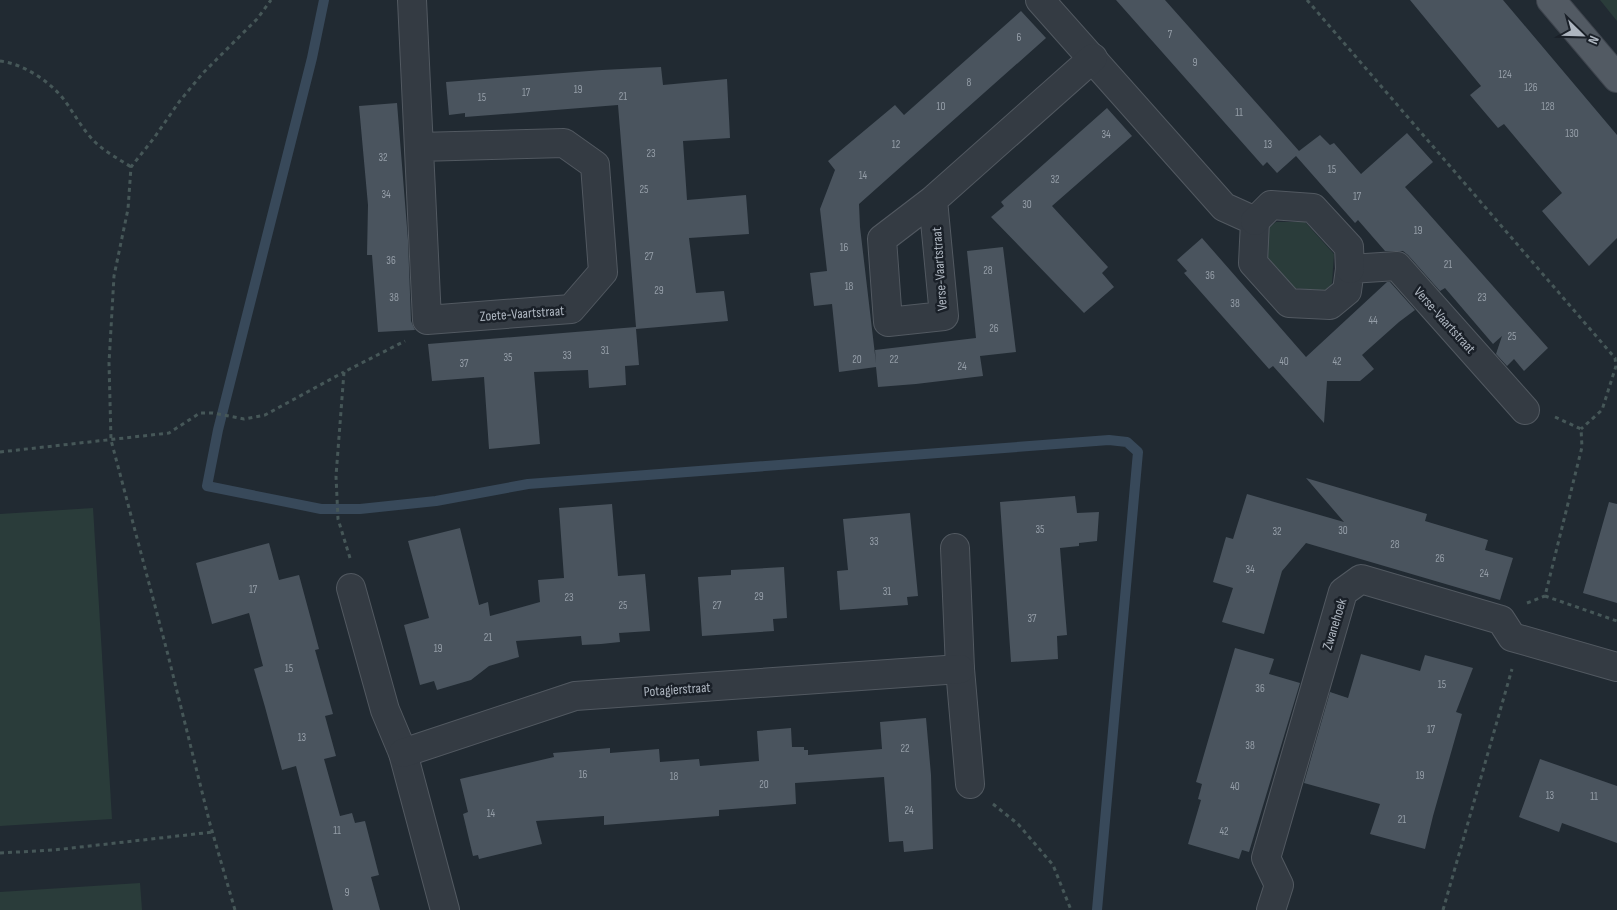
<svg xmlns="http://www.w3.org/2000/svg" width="1617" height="910" font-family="'Sofia Sans Condensed',sans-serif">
<rect width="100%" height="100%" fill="#212a32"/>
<g fill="#2a3c3a">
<path d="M1600 0H1617V21Z"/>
<path d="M1276 222H1305L1334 254 1332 283 1327 291 1295 288 1266 259 1267 229Z"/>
<path d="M93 508 112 819 0 826V514Z"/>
<path d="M140 883 142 910H0V892Z"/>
</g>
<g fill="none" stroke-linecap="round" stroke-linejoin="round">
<path stroke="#38495a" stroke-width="10" d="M324 0 312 58 218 430 207 486 321 509H360L436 501 528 484 1109 440 1127 442 1138 452 1097 910"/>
</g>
<g fill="#4a545e">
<path d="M1116 0H1165L1299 151 1320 135 1330 145 1334 143 1361 174 1407 133 1433 162 1405 187 1548 348 1524 371 1514 359 1507 366 1496 354 1502 336 1493 344 1445 288 1440 291 1408 255 1403 251H1385L1358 220 1355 223 1296 156 1277 173 1267 162 1263 166Z"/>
<path d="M1410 0H1503L1617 135V238L1589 266 1542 211 1562 193 1504 124 1498 128 1470 95 1481 86Z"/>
<path d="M1021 11 1046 38 859 204 860 227 876 363 875 350 976 338 967 251 1003 247 1016 352 980 356 983 376 916 384 878 387 876 367 839 372 832 304 814 306 810 273 827 271 820 209 835 170 828 161 895 105 904 115Z"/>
<path d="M661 67 663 85 727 79 730 138 683 141 687 200 746 195 749 234 689 238 696 293 724 291 728 321 636 329 639 365 625 366 626 385 589 388 588 370 534 372 540 444 489 449 484 377 432 381 428 344 636 327 618 105 465 117V113L449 115 446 82 602 70Z"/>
<path d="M397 103 408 240 411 321 415 330 378 332 372 255H367L368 205 359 106Z"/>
<path d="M1107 108 1132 136 1052 206 1108 267 1102 273 1114 287 1084 313 991 217 1004 206 1001 202Z"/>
<path d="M1202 238 1306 357 1387 282H1390L1415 310 1399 322 1362 355 1374 369 1360 381H1327L1324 423 1273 366 1269 369 1184 273 1187 271 1177 260Z"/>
<path d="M1306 478 1427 514 1425 521 1488 540 1485 550 1513 558 1500 600 1306 543 1282 571 1264 634 1222 622 1233 588 1213 582 1226 537 1233 539 1247 494 1344 522Z"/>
<path d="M1075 496 1077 513 1099 512 1097 541 1079 543V546L1060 548 1067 635 1057 636 1058 659 1011 662 1000 502Z"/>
<path d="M1609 502 1617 504V603L1583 593Z"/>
<path d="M612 504 618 576 645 574 650 631 619 633 620 642 601 644 582 645 581 636 516 641 519 657 489 666 471 680 437 690 434 681 420 685 404 625 429 618 408 541 460 528 479 605 488 602 490 616 540 602 538 580 564 578 559 508Z"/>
<path d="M910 513 918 596 907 597 908 605 840 610 837 571 848 570 843 519Z"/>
<path d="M269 543 279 580 299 575 319 649 315 650 333 714 325 716 336 756 324 759 340 816 352 813 355 823 365 821 379 875 371 877 380 910H333L296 766 282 770 265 707 254 669 263 666 249 613 212 624 196 563Z"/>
<path d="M784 567 787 618 773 619 774 631 702 636 698 577 731 575V570Z"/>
<path d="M1235 648 1274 659 1269 674 1300 683 1249 852 1242 850 1239 859 1188 844 1201 800 1198 799 1202 784 1196 782Z"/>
<path d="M1361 654 1420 671 1425 655 1473 668 1456 712 1462 714 1433 816 1425 849 1370 834 1380 804 1304 783 1330 692 1348 698Z"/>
<path d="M926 718 931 775 933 849 904 852 903 841 889 842 884 777 795 783 796 804 719 810V816L604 825V816L536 821 542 844 479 859 478 855 473 856 463 814 468 812 460 779 554 757 553 753 610 748V753L659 749 660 762 699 759 700 766 759 761 757 731 791 728 792 747H804V750H808V755L882 749 880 722Z"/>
<path d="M1540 759 1617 786V843L1562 823 1559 832 1519 817Z"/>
</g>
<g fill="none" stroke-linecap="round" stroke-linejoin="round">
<g stroke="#525961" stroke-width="30">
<g id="minor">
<path d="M412 0 427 320 571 309 603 272 595 165 564 143 419 147"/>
<path d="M1040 0 1224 207 1255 221 1253 263 1289 303 1330 305 1347 291 1350 269 1397 266 1525 410"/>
<path d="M933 200 882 239 888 322 944 316 933 200 1093 58"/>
<path d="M1255 221 1271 205 1313 208 1349 247 1350 269"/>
<path d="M955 548 960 669 970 784"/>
<path d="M351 588 385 710 403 753 445 910"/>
<path d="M403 753 575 696 960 669"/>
<path d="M1271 910 1279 885 1266 858 1343 592 1361 579 1501 620 1512 637 1617 667"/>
</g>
</g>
<g stroke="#3e444d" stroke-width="30">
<path id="major" d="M1551 0 1617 78"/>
</g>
<g stroke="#465758" stroke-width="3" stroke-dasharray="4 4" stroke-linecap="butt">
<path d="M1307 0 1615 358 1616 366 1602 410 1581 429"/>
<path d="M0 61C24 64 51 82 65 101 75 115 83 130 95 142 105 152 119 159 131 167"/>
<path d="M1555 417 1581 429 1582 447 1545 596 1617 621"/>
<path d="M0 452 169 433 200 413H213L244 419 265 415 344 372"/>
<path d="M350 558 338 519 336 476 344 372 405 341"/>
<path d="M1527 603 1545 596"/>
<path d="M993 804 1018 824 1053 865 1071 910"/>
<path d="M0 853 54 850 213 832"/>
<path d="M235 910 210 824 168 655 111 440 109 363 114 276 128 209 131 167 154 138 179 102 203 73 257 19 271 0"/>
<path d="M1443 910 1512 669"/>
</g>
<use href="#minor" stroke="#343b43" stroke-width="28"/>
<use href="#major" stroke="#525a63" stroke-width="28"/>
</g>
<g text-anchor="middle" stroke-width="5" stroke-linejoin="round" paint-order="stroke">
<g font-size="11" fill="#959ea8">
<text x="1170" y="38">7</text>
<text x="1019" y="41">6</text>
<text x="1195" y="66">9</text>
<text x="1505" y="78">124</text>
<text x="969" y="86">8</text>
<text x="1531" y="91">126</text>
<text x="578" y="93">19</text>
<text x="526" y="96">17</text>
<text x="623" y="100">21</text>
<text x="482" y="101">15</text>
<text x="941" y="110">10</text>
<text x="1548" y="110">128</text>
<text x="1239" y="116">11</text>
<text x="1572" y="137">130</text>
<text x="1106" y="138">34</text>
<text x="896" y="148">12</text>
<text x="1268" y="148">13</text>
<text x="651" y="157">23</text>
<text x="383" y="161">32</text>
<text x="1332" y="173">15</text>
<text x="863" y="179">14</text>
<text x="1055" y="183">32</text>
<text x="644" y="193">25</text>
<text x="386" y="198">34</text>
<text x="1357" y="200">17</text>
<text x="1027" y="208">30</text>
<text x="1418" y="234">19</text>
<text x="844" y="251">16</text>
<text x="649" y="260">27</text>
<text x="391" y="264">36</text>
<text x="1448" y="268">21</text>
<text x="988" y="274">28</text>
<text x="1210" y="279">36</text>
<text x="849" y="290">18</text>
<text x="659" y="294">29</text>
<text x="394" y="301">38</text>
<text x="1482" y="301">23</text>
<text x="1235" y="307">38</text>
<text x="1373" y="324">44</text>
<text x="994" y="332">26</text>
<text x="1512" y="340">25</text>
<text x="605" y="354">31</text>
<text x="567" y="359">33</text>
<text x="508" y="361">35</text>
<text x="857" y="363">20</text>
<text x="894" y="363">22</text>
<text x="1284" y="365">40</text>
<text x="1337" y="365">42</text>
<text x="464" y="367">37</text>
<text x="962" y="370">24</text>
<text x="1040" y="533">35</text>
<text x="1343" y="534">30</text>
<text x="1277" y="535">32</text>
<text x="874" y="545">33</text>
<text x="1395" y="548">28</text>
<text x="1440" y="562">26</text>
<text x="1250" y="573">34</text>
<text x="1484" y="577">24</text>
<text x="253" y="593">17</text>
<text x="887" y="595">31</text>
<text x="759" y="600">29</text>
<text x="569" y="601">23</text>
<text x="623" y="609">25</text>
<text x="717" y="609">27</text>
<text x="1032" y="622">37</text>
<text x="488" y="641">21</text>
<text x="438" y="652">19</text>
<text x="289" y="672">15</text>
<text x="1442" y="688">15</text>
<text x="1260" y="692">36</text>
<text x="1431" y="733">17</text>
<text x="302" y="741">13</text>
<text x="1250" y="749">38</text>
<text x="905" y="752">22</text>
<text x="583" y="778">16</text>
<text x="1420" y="779">19</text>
<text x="674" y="780">18</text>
<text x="764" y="788">20</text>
<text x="1235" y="790">40</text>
<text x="1550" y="799">13</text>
<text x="1594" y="800">11</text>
<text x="909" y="814">24</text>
<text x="491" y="817">14</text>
<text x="1402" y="823">21</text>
<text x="337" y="834">11</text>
<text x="1224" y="835">42</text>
<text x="347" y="896">9</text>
</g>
<g font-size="14" fill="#aeb6c0" stroke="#1a2028">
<text transform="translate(939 269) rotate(-94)" y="5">Verse-Vaartstraat</text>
<text transform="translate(522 313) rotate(-4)" y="5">Zoete-Vaartstraat</text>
<text transform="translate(1445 320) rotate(48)" y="5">Verse-Vaartstraat</text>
<text transform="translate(1334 624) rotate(-73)" y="5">Zwanehoek</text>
<text transform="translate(677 689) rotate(-4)" y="5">Potagierstraat</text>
</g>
</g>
<g transform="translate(1582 35) rotate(113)" stroke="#1a2028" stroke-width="4" paint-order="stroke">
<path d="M0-4L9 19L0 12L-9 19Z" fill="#aeb6c0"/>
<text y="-8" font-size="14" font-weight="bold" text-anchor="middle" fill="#aeb6c0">N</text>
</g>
</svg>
